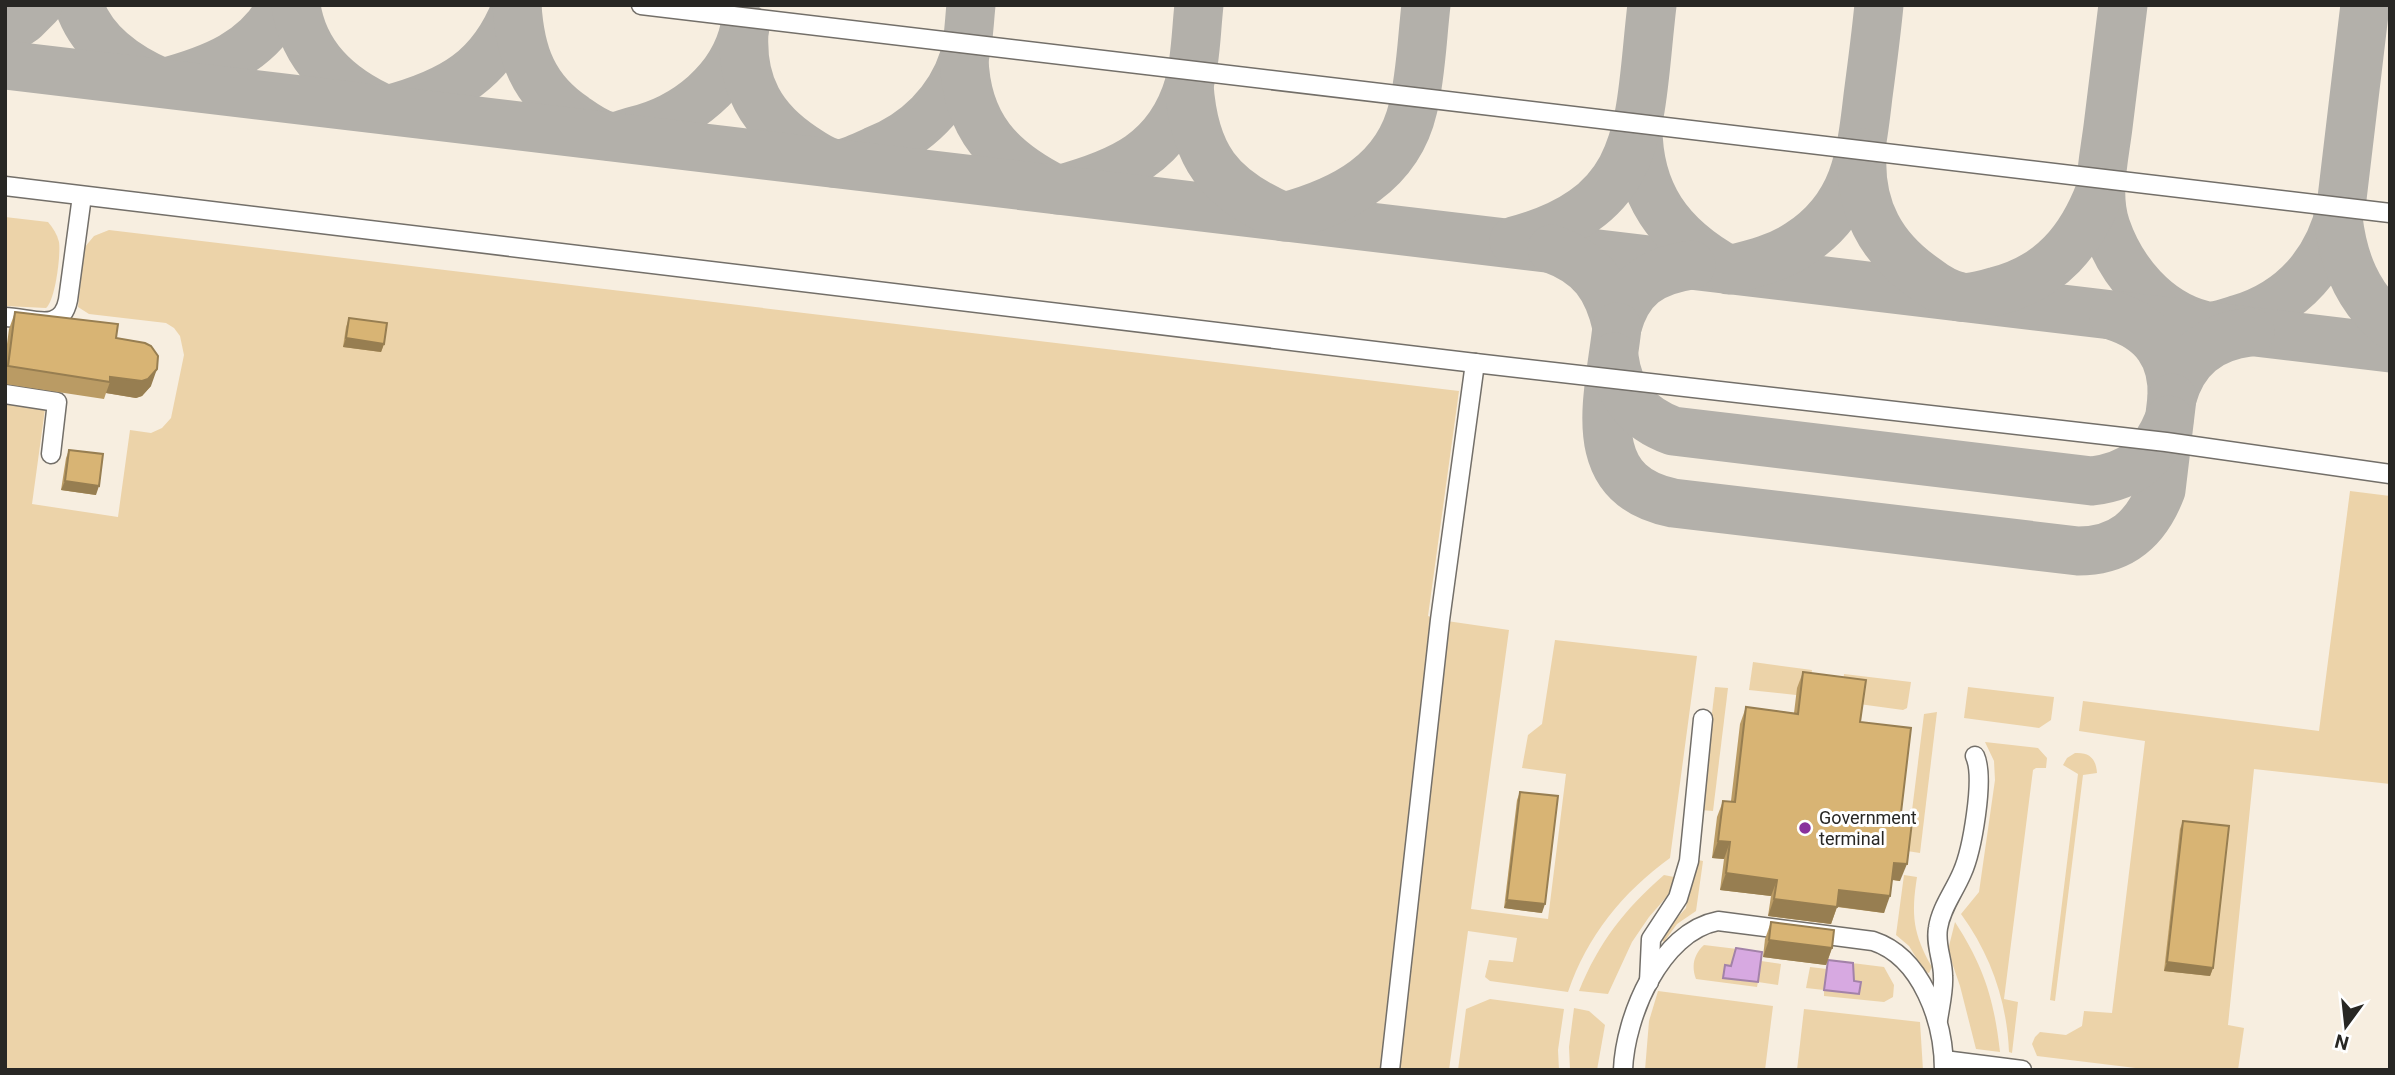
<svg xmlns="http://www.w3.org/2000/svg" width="2395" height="1075" font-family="Roboto,sans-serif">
<rect width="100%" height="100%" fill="#fefaf2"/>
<rect fill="#f7eee0" x="5" y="5" width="2385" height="1065"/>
<g fill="#ecd3a9">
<path d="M5 217 48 222C53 228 57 234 59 242 61 255 55 301 46 308L5 306Z"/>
<path d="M109 230 1459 391 1428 616 1440 620 1509 630 1471 909 1548 919 1566 774 1522 768 1528 735 1542 724 1555 640 1697 656 1670 858C1623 892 1587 936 1568 992L1490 981 1485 977 1489 960 1513 962 1517 938 1468 931 1449 1070H5V403L45 409 32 504 118 517 130 430 151 433 162 428 171 418 184 355 180 336 174 328 166 323 89 314 78 307 84 248 94 236Z"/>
<path d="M2350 491 2390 496V784L2254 769 2228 1025 2244 1028 2238 1070H2152L2037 1056 2032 1044 2035 1037 2040 1032 2066 1035 2082 1026 2084 1011 2112 1013 2145 741 2079 731 2083 701 2319 731Z"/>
<path d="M1753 662 1812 670 1809 690 1796 695 1749 690Z"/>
<path d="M1844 674 1911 682 1907 708 1903 710 1859 704 1842 694Z"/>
<path d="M1715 687 1728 688 1713 811 1701 810Z"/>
<path d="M1968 687 2054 697 2051 720 2039 728 1964 718Z"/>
<path d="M1937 712 1920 853 1907 851 1924 714Z"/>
<path d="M1985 742 2038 748 2047 758 2046 768H2036L2033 770 2004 999 2018 1002 2012 1053 2009 1052C2007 1002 1991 955 1961 914L1979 892 1995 780 1994 761Z"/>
<path d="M2075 753C2090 752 2096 759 2097 773L2083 775 2055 1001 2050 1000 2078 774 2063 765 2067 758Z"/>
<path d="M1693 859 1703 861 1696 911 1677 924 1664 942 1660 937 1686 908Z"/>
<path d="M1664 875 1674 877 1669 894 1649 917 1632 942 1608 994 1579 991C1599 942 1624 910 1664 875Z"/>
<path d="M1904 875 1917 877C1911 915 1913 934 1932 967L1929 973 1925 972 1909 946 1896 935Z"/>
<path d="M1955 922C1984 967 1994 999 2000 1052L1976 1049 1960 986 1949 954V946Z"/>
<path d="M1704 945 1762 952 1761 961 1781 964 1778 985 1758 982 1757 987 1696 979C1691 966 1694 954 1704 945Z"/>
<path d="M1828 960 1884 967 1894 985 1893 997 1884 1002 1824 996V990L1806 988 1810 967 1827 969Z"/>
<path d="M1658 991 1773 1006 1765 1070H1645L1649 1021Z"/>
<path d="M1490 999 1564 1009 1558 1050 1559 1070H1458L1466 1009Z"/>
<path d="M1574 1008 1589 1011 1605 1025 1597 1070H1570L1569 1047Z"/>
<path d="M1804 1009 1920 1022 1923 1070H1797Z"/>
</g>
<g fill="#d7a9e1" stroke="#a282a8" stroke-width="2">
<path d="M1736 948 1762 952 1758 982 1723 978 1725 965 1731 966Z"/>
<path d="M1828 960 1853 963 1854 981 1861 982 1859 994 1824 990Z"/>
</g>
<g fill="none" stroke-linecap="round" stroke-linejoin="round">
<g stroke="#b3b0aa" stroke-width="49">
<path d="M79 5C92 44 128 68 163 83 211 70 258 53 282 5"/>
<path d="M296 5C303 57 341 90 387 110 451 93 493 70 517 5"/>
<path d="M517 5C520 54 533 90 575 118 585 125 596 133 608 136 615 138 626 133 634 131 685 119 734 81 745 27"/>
<path d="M2123 5C2118 46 2113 86 2108 127 2104 159 2095 195 2106 227 2121 271 2156 313 2203 325 2213 328 2229 322 2239 319 2293 303 2329 262 2341 207L2365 5"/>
<path d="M5 32 24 19 38 5"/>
<path d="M744 32C741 84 761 120 804 148 813 154 823 161 833 163 844 165 863 156 874 151 916 135 950 102 964 58 969 42 969 23 971 5"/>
<path d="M964 58C966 126 1000 161 1058 190 1120 173 1169 153 1189 85 1196 60 1196 31 1199 5"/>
<path d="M5 65 2390 348"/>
<path d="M1189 85C1194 156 1219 189 1284 217 1343 201 1398 173 1413 108 1421 75 1422 39 1426 5"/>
<path d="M1638 124C1637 193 1669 237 1729 270 1753 264 1778 258 1799 244 1855 208 1861 157 1868 96 1872 66 1876 35 1879 5"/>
<path d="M1862 153C1859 208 1881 249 1927 280 1936 287 1949 294 1960 297 1971 299 1987 294 1997 291 2051 277 2081 241 2100 191"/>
<path d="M2338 218C2343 260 2357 297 2390 324"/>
<path d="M1514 241C1649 205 1638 122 1652 5"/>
<path d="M1552 249C1591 263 1608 287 1617 327 1628 287 1651 271 1691 265"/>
<path d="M2114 316C2154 329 2174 356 2172 398 2183 358 2209 337 2250 332"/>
<path d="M1617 327C1610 395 1580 484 1673 503L2078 551C2121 551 2146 529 2161 490L2172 398"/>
<path d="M1614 357C1619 394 1637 418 1673 431L2092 481C2133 476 2154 457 2169 420"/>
</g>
<g stroke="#736f69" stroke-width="21">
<g id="minor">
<path d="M641 5 2390 213"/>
<path d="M5 186 1475 363 2166 442 2390 474"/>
<path d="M5 317C30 317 61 335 68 300L82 196"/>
<path d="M5 394 57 402 51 454"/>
<path d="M1649 982 1651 939 1678 898 1689 861 1703 719"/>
<path d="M1938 1020C1940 1006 1944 990 1943 976 1943 960 1935 945 1938 928 1941 908 1954 892 1962 873 1972 851 1985 778 1975 756"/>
<path d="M1944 1060 2022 1070"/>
<path d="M1390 1070 1440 620 1475 363"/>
<path d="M1623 1070C1625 1017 1660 932 1718 921L1873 941C1922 957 1944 1022 1944 1070"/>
</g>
</g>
<use href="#minor" stroke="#fff" stroke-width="18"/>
</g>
<g fill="#ba9b64">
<path d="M15 312 151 386 142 396 136 398 106 393 104 399 5 384V359L9 329Z"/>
<path d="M349 318 384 344 381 352 343 347 346 327Z"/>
<path d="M69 450 96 495 61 490 66 458Z"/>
<path d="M1803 672 1860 722 1900 821V881L1892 880 1884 913 1837 907 1831 924 1768 916 1771 896 1720 890 1724 859 1712 858 1717 817 1723 801H1731L1740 724 1746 707 1794 713 1797 688Z"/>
<path d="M1520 792 1542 913 1504 908 1517 800Z"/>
<path d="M2183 821 2213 968 2210 976 2164 971 2180 829Z"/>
<path d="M1771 922 1832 948 1826 965 1763 957 1765 939Z"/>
</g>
<g fill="#977e51">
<path d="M346 338 384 344 381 352 343 347Z"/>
<path d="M157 369 151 386 142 396 136 398 106 393 110 382V377Z"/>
<path d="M65 481 99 486 96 495 61 490Z"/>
<path d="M1718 841 1730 842 1724 859 1712 858Z"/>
<path d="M1894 863 1907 864 1900 881 1888 879Z"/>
<path d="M1726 873 1777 880 1771 896 1720 890Z"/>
<path d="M1839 890 1890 896 1884 913 1833 906Z"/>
<path d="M1774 899 1837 907 1831 924 1768 916Z"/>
<path d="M1507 900 1545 904 1542 913 1504 908Z"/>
<path d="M1769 940 1832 948 1826 965 1763 957Z"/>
<path d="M2167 962 2213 968 2210 976 2164 971Z"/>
</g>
<g fill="#d8b474" stroke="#977e51" stroke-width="2">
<path d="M15 312 118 324 116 338 145 343 151 346 158 356 157 369 148 379 142 381 110 377V382L8 366Z"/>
<path d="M349 318 387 323 384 344 346 338Z"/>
<path d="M69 450 103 454 99 486 65 481Z"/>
<path d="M1803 672 1866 680 1860 722 1911 728 1900 821 1912 822 1907 864 1894 863 1890 896 1839 890 1837 907 1774 899 1777 880 1726 873 1730 842 1718 841 1723 801 1735 802 1746 707 1798 714Z"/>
<path d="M1520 792 1558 796 1545 904 1507 900Z"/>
<path d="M2183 821 2229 826 2213 968 2167 962Z"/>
<path d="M1771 922 1834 930 1832 948 1769 940Z"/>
</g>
<circle fill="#89309c" stroke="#fff" stroke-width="2.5" cx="1805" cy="828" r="7"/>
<g text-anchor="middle" stroke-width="6" stroke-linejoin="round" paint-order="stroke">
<g font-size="18" fill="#282724" stroke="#fff" text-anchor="start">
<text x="1819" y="824">Government<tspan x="1819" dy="21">terminal</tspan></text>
</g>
</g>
<rect width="2395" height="1075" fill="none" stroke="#282724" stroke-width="14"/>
<g transform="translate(2346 1026) rotate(195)" stroke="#ffffff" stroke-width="5" paint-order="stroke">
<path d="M0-5L12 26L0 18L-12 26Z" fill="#282724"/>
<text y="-10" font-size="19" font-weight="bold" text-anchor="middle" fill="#282724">N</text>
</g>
</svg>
